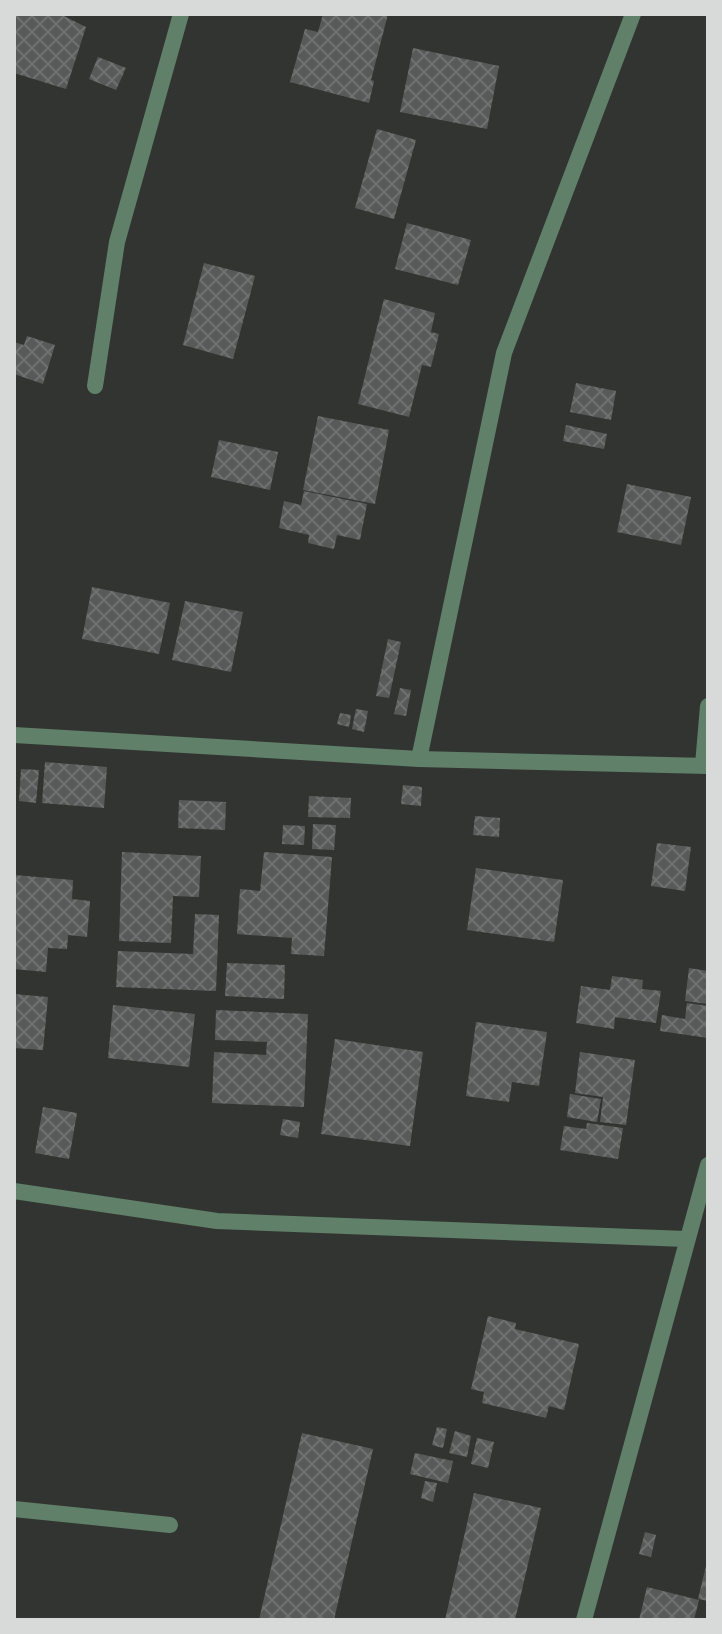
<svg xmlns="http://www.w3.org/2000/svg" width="722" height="1634" font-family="'Archivo Narrow',sans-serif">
<defs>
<pattern id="building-cross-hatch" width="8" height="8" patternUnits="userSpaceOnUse" patternTransform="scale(2)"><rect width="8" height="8" fill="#575a58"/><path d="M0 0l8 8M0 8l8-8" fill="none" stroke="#6e716f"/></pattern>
</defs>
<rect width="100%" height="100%" fill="#323432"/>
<g fill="url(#building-cross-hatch)">
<path d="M14 14H60L86 27 66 89 14 73Z"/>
<path d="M323 14H388L371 80 374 81 369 103 290 82 305 29 318 32Z"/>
<path d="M413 48 499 66 487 129 400 112Z"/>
<path d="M98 57 126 68 116 90 89 79Z"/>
<path d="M377 129 416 140 394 219 355 208Z"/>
<path d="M407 223 471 240 458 285 395 269Z"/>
<path d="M204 263 255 276 233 359 183 345Z"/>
<path d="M384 299 435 313 431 332 439 334 431 367 422 365 409 417 358 404Z"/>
<path d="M27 336 55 345 43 384 14 374V342L24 345Z"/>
<path d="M576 383 616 391 611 420 570 412Z"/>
<path d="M318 416 389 430 375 504 303 490Z"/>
<path d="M566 425 607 434 604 449 563 441Z"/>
<path d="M219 440 278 452 270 490 211 477Z"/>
<path d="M627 484 691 497 681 545 617 532Z"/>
<path d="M304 491 367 504 360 540 337 535 334 549 308 543 309 535 279 528 284 501 301 505Z"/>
<path d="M92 587 170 603 159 654 82 639Z"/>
<path d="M185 601 243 612 231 672 172 660Z"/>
<path d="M388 639 401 642 389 698 376 696Z"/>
<path d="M400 688 411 690 406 716 394 714Z"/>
<path d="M356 709 368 711 364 732 352 729Z"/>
<path d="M340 713 351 715 349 727 337 724Z"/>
<path d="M45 762 107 767 104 808 42 803Z"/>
<path d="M21 769 39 770 36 803 19 801Z"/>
<path d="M403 785 422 787 421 806 401 804Z"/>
<path d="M309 796 351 798 350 818 308 817Z"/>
<path d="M179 800 226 802 225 830 178 828Z"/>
<path d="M475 816 500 818 499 837 473 835Z"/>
<path d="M313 824 336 825 334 850 312 849Z"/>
<path d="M283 825 305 826 304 845 282 844Z"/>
<path d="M657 843 691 847 685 891 651 886Z"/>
<path d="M122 852 201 856 199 897 173 896 171 943 119 941Z"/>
<path d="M264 852 332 857 324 956 291 954 292 938 237 934 240 889 260 891Z"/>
<path d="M476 868 563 880 554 942 467 930Z"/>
<path d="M14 875 73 880 72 899 90 901 87 937 68 935 67 949 48 948 46 972 14 969Z"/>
<path d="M195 914 219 915 216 991 116 987 118 951 193 954Z"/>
<path d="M227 963 285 965 284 999 225 996Z"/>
<path d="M689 968 708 971V1004L685 1001Z"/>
<path d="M612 976 643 980 642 989 661 991 656 1023 615 1017 614 1029 576 1023 581 986 610 990Z"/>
<path d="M14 994 48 997 43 1050 14 1048Z"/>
<path d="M687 1003 708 1006V1038L660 1031 662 1015 685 1019Z"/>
<path d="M113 1005 195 1014 189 1067 108 1058Z"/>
<path d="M216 1010 308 1014 304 1107 212 1103 214 1052 266 1055 267 1042 215 1040Z"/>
<path d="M476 1022 547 1032 539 1086 512 1082 509 1102 466 1096Z"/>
<path d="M335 1039 423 1052 410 1146 321 1134Z"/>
<path d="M580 1052 635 1060 626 1125 600 1122 603 1097 575 1093Z"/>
<path d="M570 1094 601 1099 597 1122 567 1117Z"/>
<path d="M43 1107 77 1113 69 1159 35 1153Z"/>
<path d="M283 1119 300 1122 298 1138 280 1135Z"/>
<path d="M587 1123 623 1128 618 1159 560 1150 564 1126 586 1129Z"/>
<path d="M488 1316 516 1323 515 1329 579 1344 564 1410 549 1406 546 1418 482 1403 484 1392 471 1389Z"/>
<path d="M437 1427 447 1429 443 1448 432 1445Z"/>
<path d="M455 1431 471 1436 467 1457 449 1453Z"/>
<path d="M302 1433 373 1449 334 1620H259Z"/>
<path d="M477 1438 494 1442 488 1468 471 1464Z"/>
<path d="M415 1453 453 1461 448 1483 410 1474Z"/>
<path d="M425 1481 437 1483 433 1502 421 1498Z"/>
<path d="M474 1493 541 1508 515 1620H445Z"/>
<path d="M645 1532 656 1535 651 1557 639 1554Z"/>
<path d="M707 1562 708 1563V1601L698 1599Z"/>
<path d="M647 1587 699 1600 694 1620H639Z"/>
</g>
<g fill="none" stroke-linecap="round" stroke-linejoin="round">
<path stroke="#608069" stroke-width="16" d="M703 765 708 706"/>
<g stroke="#608069" stroke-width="16">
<path d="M95 386 117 242 181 14"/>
<path d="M14 735 419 759 708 766"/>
<path d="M419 759 504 353 633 14"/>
<path d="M14 1191 217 1221 686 1239"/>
<path d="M14 1509 170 1525"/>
<path d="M584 1620 708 1165"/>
</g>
</g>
<rect width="722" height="1634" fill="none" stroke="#d8dad9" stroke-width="32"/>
</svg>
